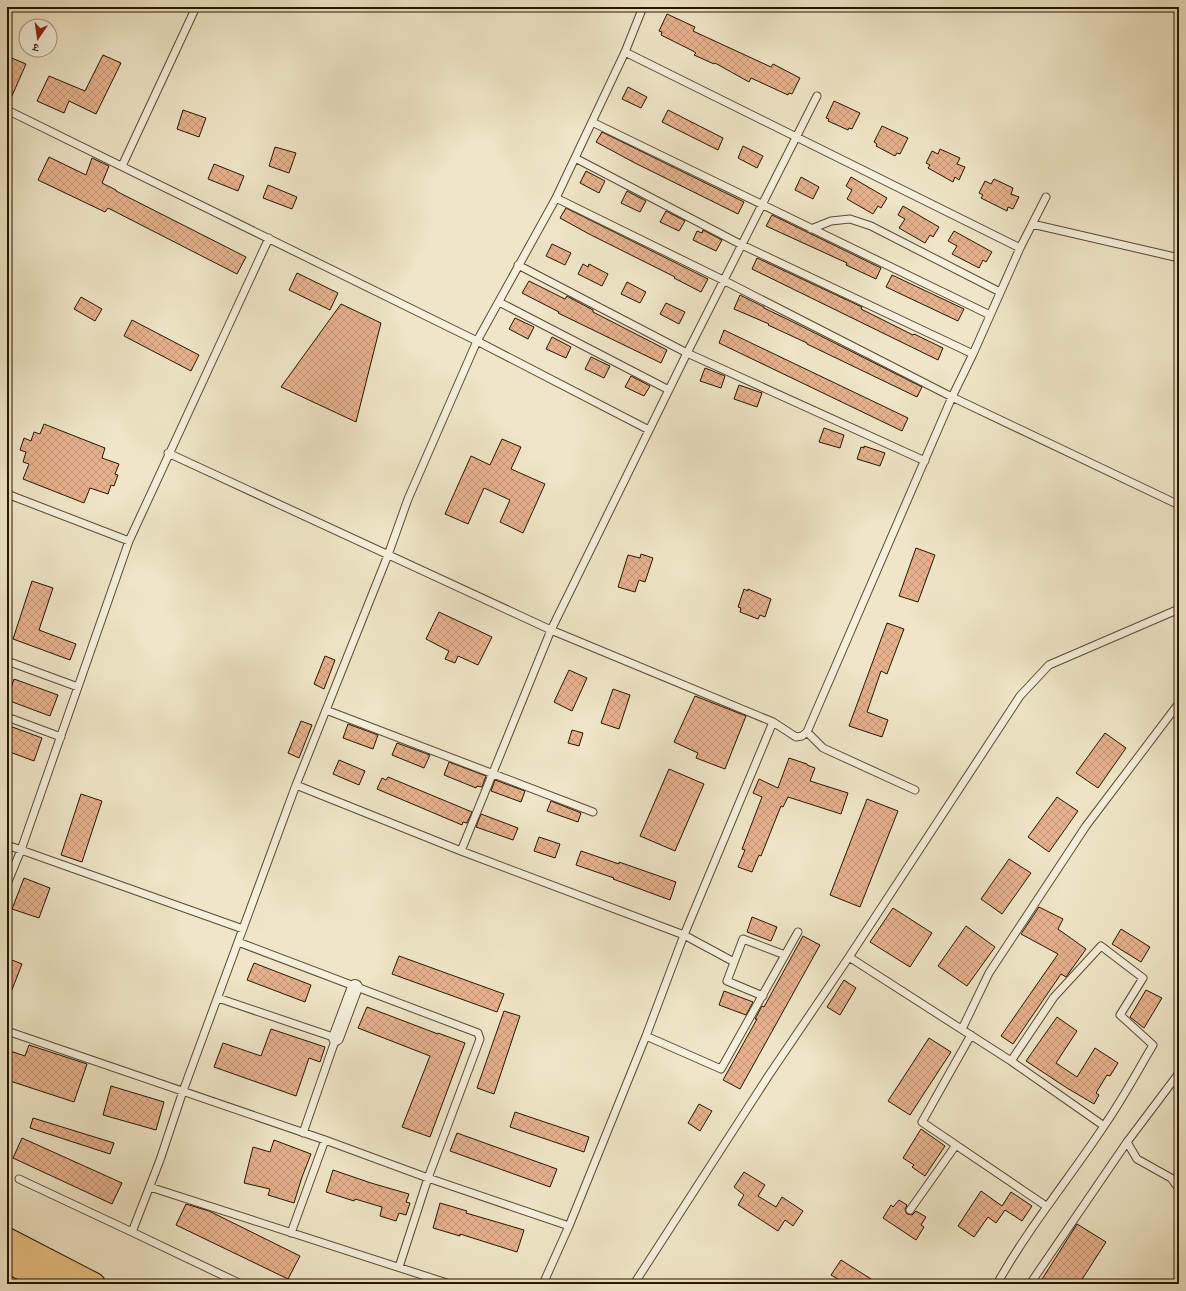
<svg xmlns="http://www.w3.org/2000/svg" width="1186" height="1291" viewBox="0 0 1186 1291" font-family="'IM FELL French Canon','Noto Serif Devanagari',serif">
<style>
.building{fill:url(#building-cross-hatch);stroke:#281500}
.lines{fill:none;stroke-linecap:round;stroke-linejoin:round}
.service-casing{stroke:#5a4932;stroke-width:9}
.minor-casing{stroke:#5a4932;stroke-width:16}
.primary-casing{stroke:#281500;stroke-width:24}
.service{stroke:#f5efdb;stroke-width:7}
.minor{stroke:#f5efdb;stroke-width:14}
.primary{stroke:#e8c384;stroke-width:22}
</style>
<defs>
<pattern id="building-cross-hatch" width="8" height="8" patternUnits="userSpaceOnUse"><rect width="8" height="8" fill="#e6b28e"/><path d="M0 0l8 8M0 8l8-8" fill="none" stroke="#c59879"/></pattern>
</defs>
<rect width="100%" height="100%" fill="#efe6c7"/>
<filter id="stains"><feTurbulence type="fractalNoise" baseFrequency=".005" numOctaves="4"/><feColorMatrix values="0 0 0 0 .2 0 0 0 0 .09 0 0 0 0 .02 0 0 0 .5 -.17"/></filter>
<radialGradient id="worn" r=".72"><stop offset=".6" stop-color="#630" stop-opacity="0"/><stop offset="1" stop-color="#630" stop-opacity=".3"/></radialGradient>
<path class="building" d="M667,14L695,27L693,31L771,67L773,64L800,78L792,94L789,93L788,95L751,78L749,82L715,63L714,64L694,55L696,53L693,51L661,35L662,32L659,31Z
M103,55L121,63L96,114L69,101L64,113L37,101L49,76L85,91Z
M7,56L26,64L8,105H7Z
M628,87L647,97L641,108L622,99Z
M834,101L860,113L852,129L849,128L848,130L828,121L829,119L826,118Z
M183,110L206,118L199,137L177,129Z
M668,110L723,138L718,150L662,122Z
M882,126L908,138L900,154L897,153L895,156L876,146L877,144L874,142Z
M602,132L744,202L738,214L635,163L596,142Z
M743,146L763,156L757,168L738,158Z
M275,147L296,153L289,173L269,166Z
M940,149L960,158L957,164L965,167L959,180L955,177L953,182L928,168L930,165L926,163L932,151L938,154Z
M49,157L86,175L92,158L109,166L102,183L116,190V191L246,257L237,274L108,208L105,212L38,180Z
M214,164L244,176L238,191L208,179Z
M586,171L605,181L599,193L580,183Z
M801,177L819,187L813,199L795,190Z
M851,177L887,198L881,208L878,206L873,214L847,199L852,190L846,186Z
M994,179L1013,188L1011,194L1019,197L1013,209L1008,207L1007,211L981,198L983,195L979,193L985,181L991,184Z
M268,185L297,197L292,209L263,198Z
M627,191L646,201L640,212L621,203Z
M903,206L939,227L933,237L930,235L925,243L899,228L905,219L898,215Z
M566,208L708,279L701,292L674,278L675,277L589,234L560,218Z
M666,211L685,221L679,231L660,222Z
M772,215L881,268L876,279L846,265L847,263L766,226Z
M703,230L722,240L716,251L693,240L697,231L702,233Z
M954,231L992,252L986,262L983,260L979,268L952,254L957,246L948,241Z
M552,244L571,253L565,265L546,256Z
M757,258L862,307L861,309L913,335L914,334L943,348L938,360L752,269Z
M583,264L588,267L589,264L608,274L602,286L578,274Z
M297,273L338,293L330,310L289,290Z
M892,275L964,309L958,321L886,287Z
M529,281L565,299L567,296L576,301L593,310V312L667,350L661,363L558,313L559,312L522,293Z
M627,282L646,292L640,303L621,294Z
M740,295L764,307V308L793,322L922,387L917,397L807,344V343L768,325L769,324L734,309Z
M81,297L102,309L95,321L74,309Z
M666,303L685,312L679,324L660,314Z
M341,304L381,323L356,422L281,387Z
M515,318L534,327L528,339L509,329Z
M132,320L199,355L191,371L124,336Z
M724,330L908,418L902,431L719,343Z
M552,337L571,347L566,358L546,349Z
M591,357L610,366L604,378L585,369Z
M705,368L725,376L721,388L700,381Z
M631,376L650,386L644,396L625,387Z
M739,385L762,393L757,407L734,399Z
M44,424L105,448L102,458L119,464L115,474L118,475L114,486L111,485L108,494L90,488L84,503L23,479L29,464L23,462L26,452L20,450L24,438L31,441L34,432L40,434Z
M824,428L844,435L840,448L819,442Z
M502,439L521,447L511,469L545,484L523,533L500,522L510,500L484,488L468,524L445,514L471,456L490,465Z
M864,446L885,453L880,466L857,459L861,447L864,448Z
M916,548L935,555L918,602L899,596Z
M641,554L653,558L645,582L639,580L635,592L618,587L628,555L640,558Z
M32,581L53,588L39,630L76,644L70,660L13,639Z
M744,589L748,591V589L771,599L765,617L760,615L758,619L740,612L741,608L738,607Z
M439,612L492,637L478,665L458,656L455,663L445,659L449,651L426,639Z
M887,623L904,629L887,674L881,671L867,712L888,720L882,737L849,726Z
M325,656L335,660L324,689L314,684Z
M569,670L587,678L572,711L554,702Z
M14,679L58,695L50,716L7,700Z
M613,689L630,695L619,729L601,723Z
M695,696L746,716L725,769L696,758L698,753L674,742Z
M301,721L312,725L299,758L288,753Z
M348,724L378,735L373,749L343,738Z
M7,725L42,738L34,761L7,751Z
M572,730L583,733L579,746L568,743Z
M1105,733L1126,748L1098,788L1076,773Z
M397,743L430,755L424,768L392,755Z
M789,758L807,764V765L815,768L810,781L848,793L841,814L788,797L783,807L781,806L761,856L759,855L752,872L738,867L745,850L742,849L762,797L753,793L759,779L778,788Z
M339,760L365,771L359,785L333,774Z
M449,762L486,776L482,787L477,786L476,788L444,775Z
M669,769L704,784L675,851L640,836Z
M388,777L472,812L467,823L463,822L462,825L377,789L382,778L386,780Z
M495,780L525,791L521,802L491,791Z
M81,794L102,801L82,862L61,855Z
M1057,797L1078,811L1049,852L1028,837Z
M867,799L898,811L860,907L830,895Z
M551,801L581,813L578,822L547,811Z
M481,814L518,828L513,840L476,827Z
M539,837L560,844L555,858L534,851Z
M581,851L619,864V862L676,882L670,900L613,879L614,878L576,865Z
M1009,859L1031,873L1002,914L981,899Z
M24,878L50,888L39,918L12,909Z
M1039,907L1063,919L1058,929L1086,949L1066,977L1061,974L1013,1044L1001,1036L1058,954L1021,934Z
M893,908L932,933L910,967L870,942Z
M752,917L777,927L771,941L747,932Z
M966,926L995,947L967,986L938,966Z
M1121,929L1150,947L1141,962L1112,944Z
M803,936L820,945L740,1089L723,1080L757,1019H755L762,1006L764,1007Z
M399,956L504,994L497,1012L392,974Z
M7,958L22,964L8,1000H7Z
M254,963L311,985L305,1002L247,980Z
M844,980L856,988L840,1015L827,1007Z
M1146,990L1162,998L1144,1028L1130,1017Z
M724,991L753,1002L746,1015L719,1005Z
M367,1007L438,1034V1033L465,1043L430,1137L402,1127L430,1056L358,1028Z
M504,1011L520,1016L494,1094L477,1088Z
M1057,1017L1077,1031L1056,1063L1077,1077L1095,1048L1118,1063L1110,1076L1107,1075L1096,1093L1099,1095L1094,1104L1067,1088L1026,1061Z
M271,1029L325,1047L320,1062L309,1058L296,1096L214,1067L223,1043L261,1056Z
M929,1038L951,1052L910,1115L888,1101Z
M29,1045L87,1064L74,1102L7,1080V1050L25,1056Z
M111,1086L164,1102L156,1130L103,1115Z
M699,1104L712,1111L700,1131L688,1123Z
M515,1112L589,1137L584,1152L510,1127Z
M33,1118L114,1143L110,1154L30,1128Z
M921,1129L945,1146L925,1176L912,1167L914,1165L903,1158Z
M457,1133L557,1169L550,1187L450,1151Z
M22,1138L122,1183L112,1204L13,1158Z
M274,1140L311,1154L302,1177L294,1203L268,1195L270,1189L244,1183L253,1147L270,1152Z
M333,1170L371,1183L409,1194L406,1202L410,1203L406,1215L399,1213L396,1221L380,1216L382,1207L355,1199L354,1201L326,1192Z
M744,1172L765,1185L758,1196L776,1207L782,1197L803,1211L793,1226L785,1220L778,1231L738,1205L744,1195L734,1187Z
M981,1191L1002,1206L1011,1192L1032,1206L1022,1221L1005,1210L996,1223L988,1217L974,1237L958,1226Z
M899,1200L907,1205L905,1210L907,1214L912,1215L916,1211L926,1217L921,1225L924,1227L916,1240L883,1218L891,1205L893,1207Z
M440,1203L467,1211L466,1213L524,1230L517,1252L460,1234V1236L433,1228Z
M186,1204L209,1211L300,1256L288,1279L176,1225Z
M1077,1224L1106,1242L1079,1284H1039Z
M841,1260L879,1284H846L831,1275Z"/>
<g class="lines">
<defs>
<path id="service" d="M625,52L1020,248
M7,110L477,341L649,430
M592,122L990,315
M575,158L742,245L973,354
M122,166L196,7
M556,198L723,280L952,397L1179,505
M1032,224L1179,258
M811,229L831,221L850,219L871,226L1000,292
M518,265L687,353L925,461
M499,302L669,390
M168,453L551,630L687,353L817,96
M7,494L129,541
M7,661L78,687
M326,710L593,812
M7,717L61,737
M773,722L796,737L802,736L807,732L952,397L973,354L1020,248L1046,197
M807,732L823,748L915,790
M296,785L461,851L684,935L734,962
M7,845L243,929
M461,851L551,630L773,722L684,935L646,1036L569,1226
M7,884L21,850L129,541L269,238
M238,942L478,1033L480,1039L428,1178L399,1267
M849,957L1020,696L1049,665L1179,609
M763,996L727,981L743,939L785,955
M218,998L336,1038L303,1133
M962,1029L989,973L1086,826L1179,703
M7,1031L325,1140L428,1178L569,1226L543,1284
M971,1035L922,1122L1046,1206
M646,1036L721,1069L798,932
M1011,1061L1104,1126
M1127,1142L1137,1159L1171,1178L1176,1185
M19,1179L132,1232
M150,1187L450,1284
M910,1210L956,1145
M291,1233L325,1140
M241,1284L132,1232L160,1160L183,1091L296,785L388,555L408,499L477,341L556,198L625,52L643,7
M634,1284L769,1075L849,957L1011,1061L1054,997L1101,946L1143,978L1120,1015L1153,1045C1137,1072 1122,1100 1104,1126C1069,1179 1028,1228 997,1284
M1030,1284L1127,1142L1179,1073"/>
<path id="minor" d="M336,1038L355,987"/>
<path id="primary" d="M7,1239L94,1284
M7,1261L51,1284"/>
</defs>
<use href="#service" class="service-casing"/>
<use href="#minor" class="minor-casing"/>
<use href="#primary" class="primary-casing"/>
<use href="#service" class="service"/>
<use href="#minor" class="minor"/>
<use href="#primary" class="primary"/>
</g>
<rect width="1186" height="1291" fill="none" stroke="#efe6c7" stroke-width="24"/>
<rect x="8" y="8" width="1170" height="1275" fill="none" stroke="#281500" stroke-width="2"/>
<rect x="12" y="12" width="1162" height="1267" fill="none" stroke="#281500"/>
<g transform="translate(38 38) rotate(193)"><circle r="19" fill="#f5efdb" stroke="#a39883"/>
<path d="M0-3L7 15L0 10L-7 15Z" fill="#8f2418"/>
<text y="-6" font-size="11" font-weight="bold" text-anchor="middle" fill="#281500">उ</text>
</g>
<rect width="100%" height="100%" filter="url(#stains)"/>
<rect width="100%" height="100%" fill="url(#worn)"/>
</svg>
